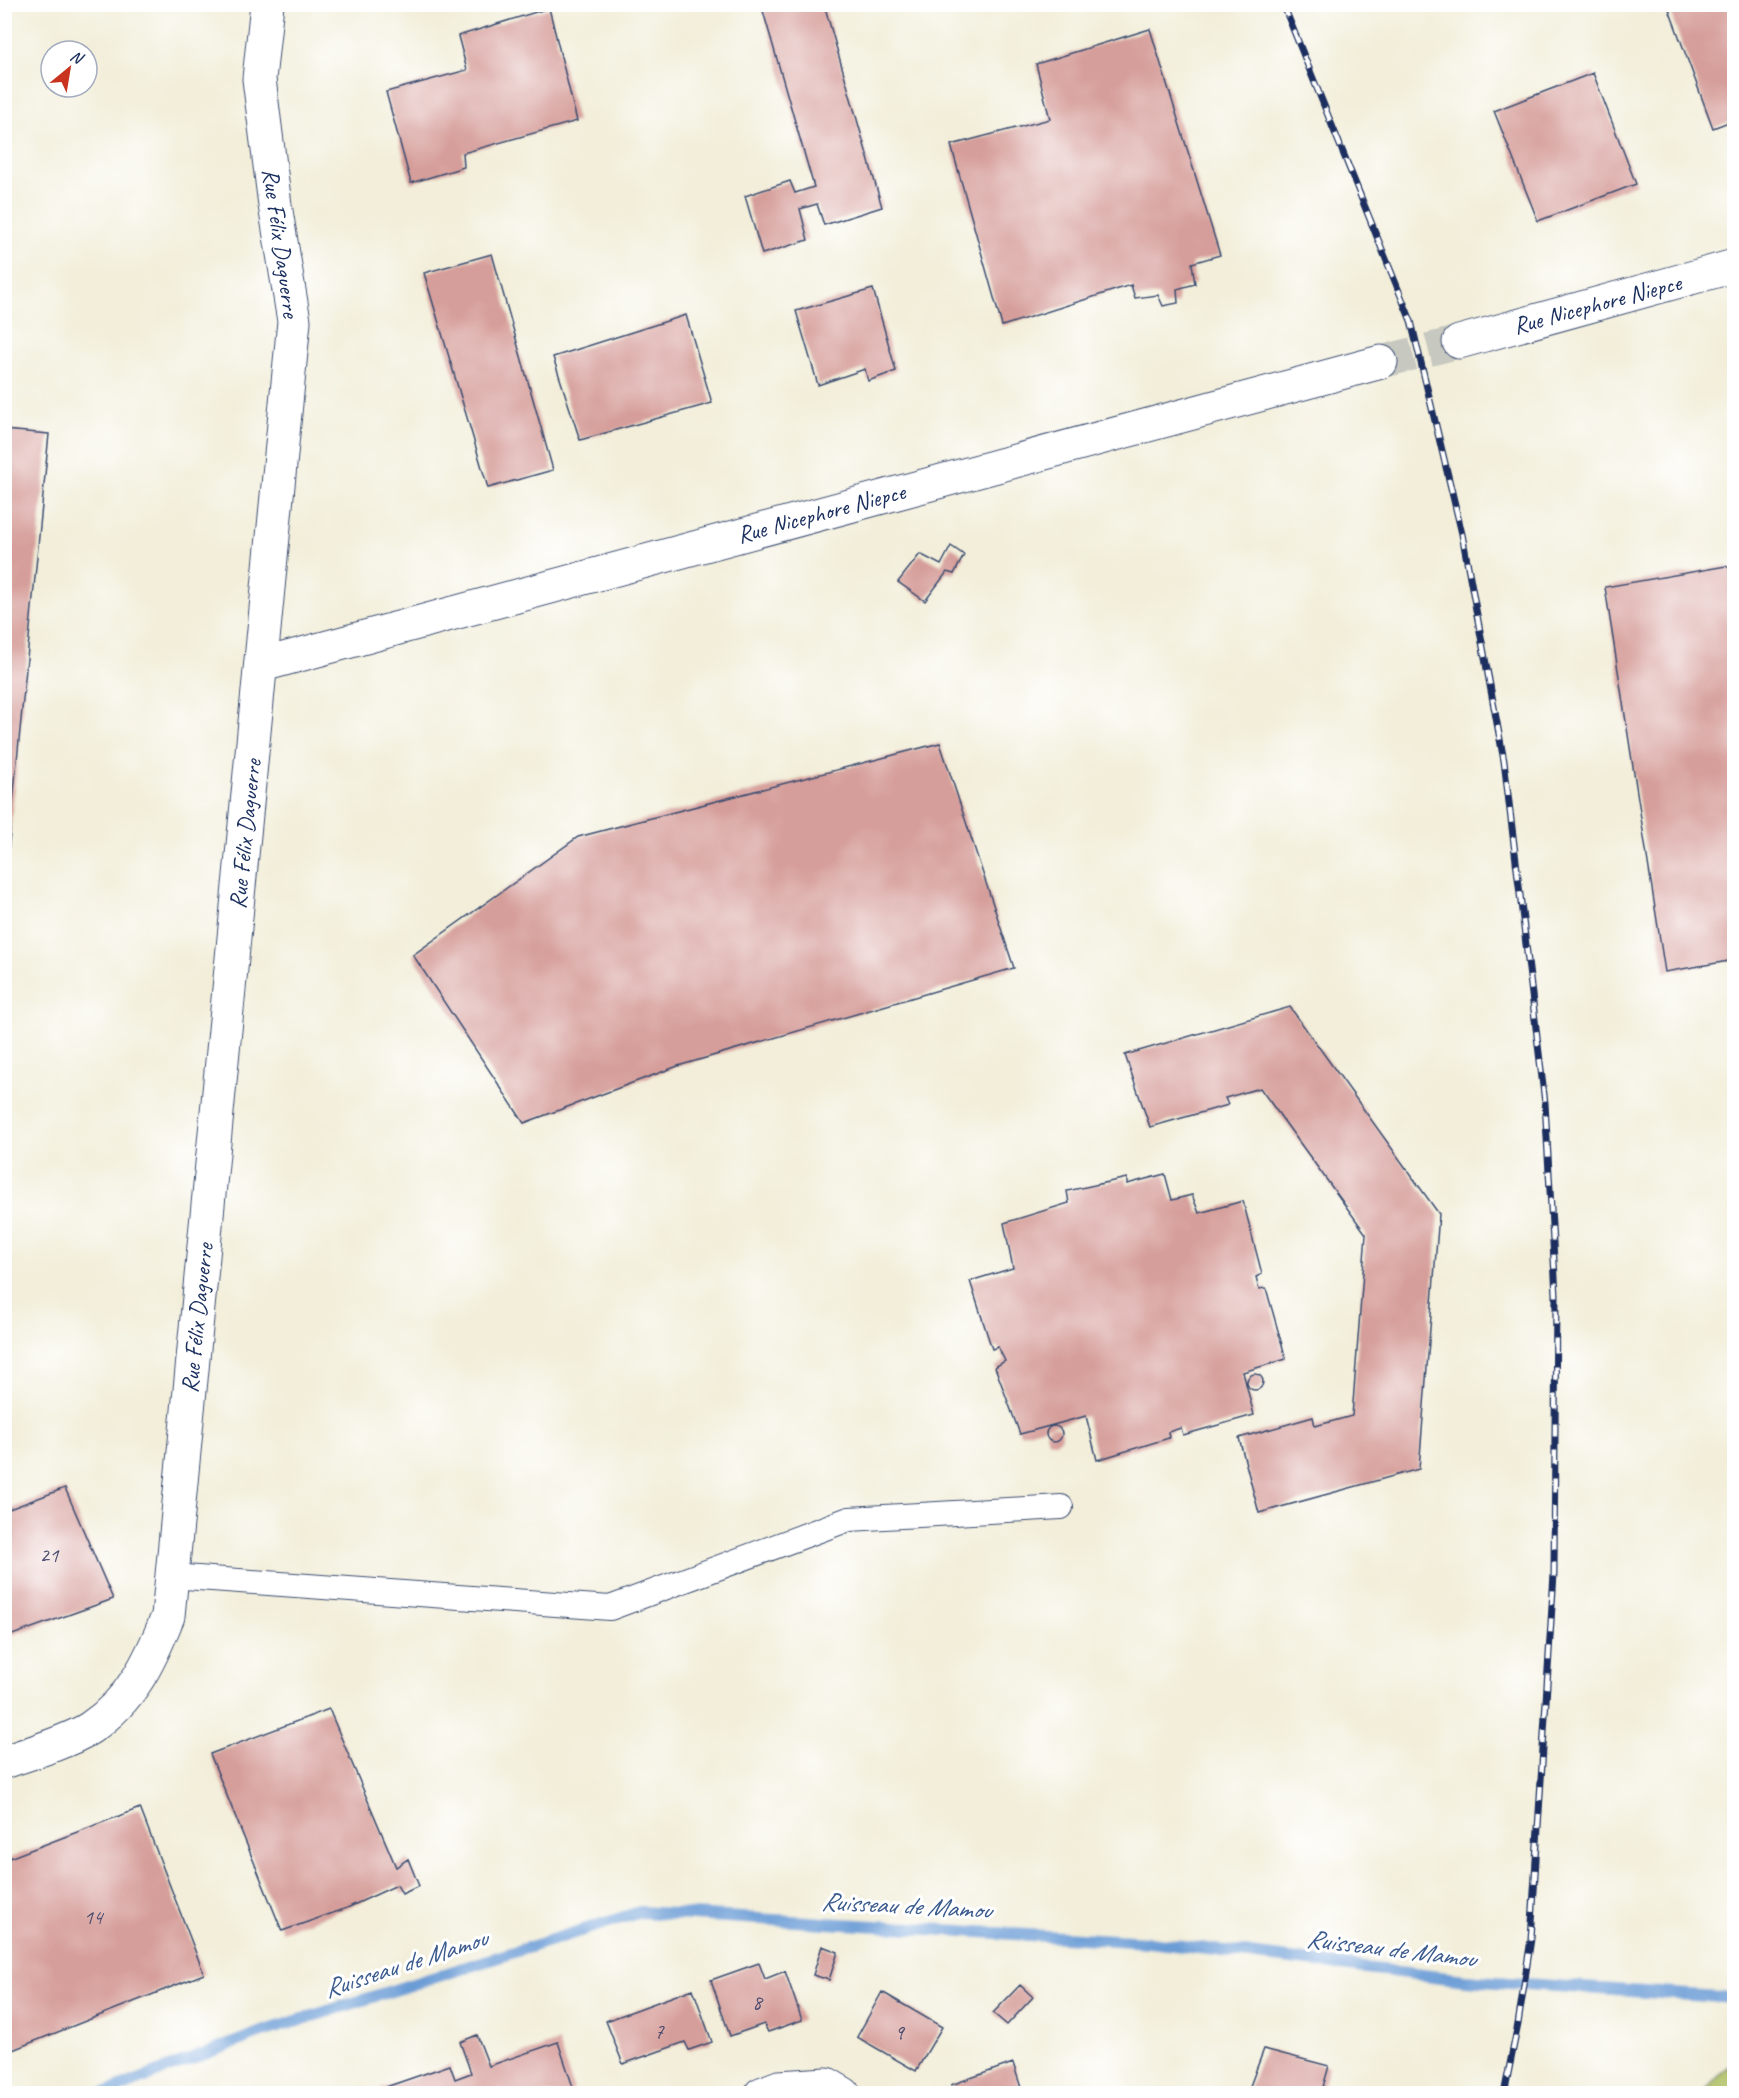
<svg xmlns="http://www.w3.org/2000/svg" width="1739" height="2098" viewBox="0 0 1739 2098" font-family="Caveat,sans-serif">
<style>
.green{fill:#adbf63;stroke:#647760;stroke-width:1.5}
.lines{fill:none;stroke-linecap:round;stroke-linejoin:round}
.stream{stroke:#6b9cd5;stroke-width:12}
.building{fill:#d69e9a}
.minor-tunnel{stroke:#c7c8c0;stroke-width:33;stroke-dasharray:33 16;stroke-linecap:butt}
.service-casing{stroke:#3b4c70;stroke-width:26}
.minor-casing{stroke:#3b4c70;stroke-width:35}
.service{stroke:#fff;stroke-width:24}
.minor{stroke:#fff;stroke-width:33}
.rail-casing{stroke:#1b2f5e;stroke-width:7}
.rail{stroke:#fff;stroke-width:4.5;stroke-dasharray:14;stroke-linecap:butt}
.labels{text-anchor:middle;stroke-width:6;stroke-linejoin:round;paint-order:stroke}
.number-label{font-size:21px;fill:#4a4b6d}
.street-label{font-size:24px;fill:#1b2f5e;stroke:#fff}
.water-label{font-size:26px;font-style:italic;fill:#3b5b8e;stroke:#fff}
</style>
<rect width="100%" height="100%" fill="#fff"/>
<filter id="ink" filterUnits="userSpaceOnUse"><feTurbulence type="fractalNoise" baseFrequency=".0167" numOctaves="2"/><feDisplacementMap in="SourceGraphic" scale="12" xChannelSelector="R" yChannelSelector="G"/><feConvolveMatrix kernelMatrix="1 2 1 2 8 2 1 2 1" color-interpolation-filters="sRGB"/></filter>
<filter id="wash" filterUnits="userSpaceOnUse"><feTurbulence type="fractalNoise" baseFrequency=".008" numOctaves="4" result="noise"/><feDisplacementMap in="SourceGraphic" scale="24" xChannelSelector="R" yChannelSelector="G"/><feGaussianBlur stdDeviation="1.35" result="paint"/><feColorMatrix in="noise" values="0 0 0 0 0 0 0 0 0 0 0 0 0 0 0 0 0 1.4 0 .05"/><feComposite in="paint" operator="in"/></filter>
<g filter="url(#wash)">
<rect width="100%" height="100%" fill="#f2eed9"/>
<path class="green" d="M1734,2060V2093H1702H1703Z"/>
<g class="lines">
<path class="stream" d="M102,2094L259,2033L640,1912L1149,1942L1465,1980L1734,1998"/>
</g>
<g id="blocks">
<path class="building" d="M389,4H422L421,10Z
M773,4H824L882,207L824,225L817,204L800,209L808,240L762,254L745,196L790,181L795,193L814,187L763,11L774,8Z
M1667,4H1734V120L1713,128Z
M549,8L577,121L463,153L464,167L411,183L386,92L467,70L458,36Z
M1150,29L1220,255L1192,263L1195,284L1177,289L1178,303L1163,306L1158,295L1135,298L1131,285L1002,326L951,145L1050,119L1036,64Z
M1593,73L1636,184L1538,221L1494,111Z
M492,254L553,470L488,488L424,273Z
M873,289L896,371L868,381L865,369L818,385L796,311Z
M686,315L712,403L580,440L553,357Z
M4,430L49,434L6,873H4Z
M951,546L964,555L954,574L947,572L925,601L898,582L920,554L941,565Z
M1726,566L1734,572V960L1665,972L1605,587Z
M940,743L1014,968L678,1066L524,1123L413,955L578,837Z
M1290,1007L1439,1214L1419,1469L1259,1513L1239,1438L1313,1417L1315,1426L1352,1416L1366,1234L1260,1088L1225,1098L1228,1105L1150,1127L1125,1055Z
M1165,1174L1172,1200L1192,1195L1199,1213L1243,1201L1262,1274L1256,1277L1259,1289L1266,1288L1286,1359L1243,1372L1254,1415L1183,1435L1181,1428L1168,1432L1169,1438L1097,1460L1086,1416L1020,1434L995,1367L1005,1361L998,1347L992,1349L970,1281L1013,1268L1004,1223L1069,1203L1067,1191L1127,1178V1184Z
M1247 1382a8 8 0 1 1 16 0a8 8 0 1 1-16 0Z
M1046 1434a8 8 0 1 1 16 0a8 8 0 1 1-16 0Z
M65,1488L113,1599L4,1638V1511Z
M329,1709L396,1867L408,1859L419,1886L402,1894L397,1885L347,1908L282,1931L210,1754Z
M140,1808L204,1974L10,2051L4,2037V1860Z
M822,1946L838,1952L829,1980L813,1975Z
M759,1963L765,1979L785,1971L802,2020L768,2032L764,2024L730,2036L711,1980Z
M1020,1985L1033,1997L1007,2025L993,2013Z
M693,1989L712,2042L689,2050L685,2042L623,2064L606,2021Z
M882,1992L942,2027L916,2071L857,2037Z
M477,2035L489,2066L558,2042L574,2090L565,2094H382L380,2089L450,2065L455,2079L471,2073L460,2042Z
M1264,2049L1329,2066L1321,2094H1247Z
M1013,2063L1023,2094H955L951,2085Z"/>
</g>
</g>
<g filter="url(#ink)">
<use href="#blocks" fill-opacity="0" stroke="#3b4c70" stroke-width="1.5"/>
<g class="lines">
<path class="minor-tunnel" d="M1381,362L1459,342"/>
<defs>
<path id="service" d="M171,1576L610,1608L849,1519L1061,1507"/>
<path id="minor" d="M1459,342L1734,266
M262,665L1381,362
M4,1762C28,1754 70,1741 90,1728C132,1700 150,1661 168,1616L294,321L275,205L259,79L267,4
M761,2094L779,2087L827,2084L844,2094"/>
</defs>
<use href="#service" class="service-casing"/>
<use href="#minor" class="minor-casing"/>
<use href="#service" class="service"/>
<use href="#minor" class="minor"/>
<defs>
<path id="rail" d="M1283,4L1411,321L1462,534L1504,761L1545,1103L1556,1295L1554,1574L1531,1939L1518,2024L1504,2094"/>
</defs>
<use href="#rail" class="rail-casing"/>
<use href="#rail" class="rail"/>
</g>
</g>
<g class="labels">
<g class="number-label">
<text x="49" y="1562">21</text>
<text x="93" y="1924">14</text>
<text x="757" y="2009">8</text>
<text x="659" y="2038">7</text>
<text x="899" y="2039">9</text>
</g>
<g class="street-label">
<text transform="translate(281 243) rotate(82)" y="8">Rue Félix Daguerre</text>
<text transform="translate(1597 304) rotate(-15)" y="8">Rue Nicephore Niepce</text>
<text transform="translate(821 513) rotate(-15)" y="8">Rue Nicephore Niepce</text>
<text transform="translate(245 834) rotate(-84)" y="8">Rue Félix Daguerre</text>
<text transform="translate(197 1318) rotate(-84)" y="8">Rue Félix Daguerre</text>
</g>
<g class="water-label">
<text transform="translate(906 1905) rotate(3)" y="9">Ruisseau de Mamou</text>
<text transform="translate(1391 1948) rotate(7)" y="9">Ruisseau de Mamou</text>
<text transform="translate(405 1963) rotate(-18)" y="9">Ruisseau de Mamou</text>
</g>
</g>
<rect width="1739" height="2098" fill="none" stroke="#fff" stroke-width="24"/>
<g transform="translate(69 69) rotate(30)"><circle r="28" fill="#ffffff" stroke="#a4acbf" stroke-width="1.5"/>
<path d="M0-4.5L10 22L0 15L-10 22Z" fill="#c8321e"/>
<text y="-9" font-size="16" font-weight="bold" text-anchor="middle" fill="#1b2f5e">N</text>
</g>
</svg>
